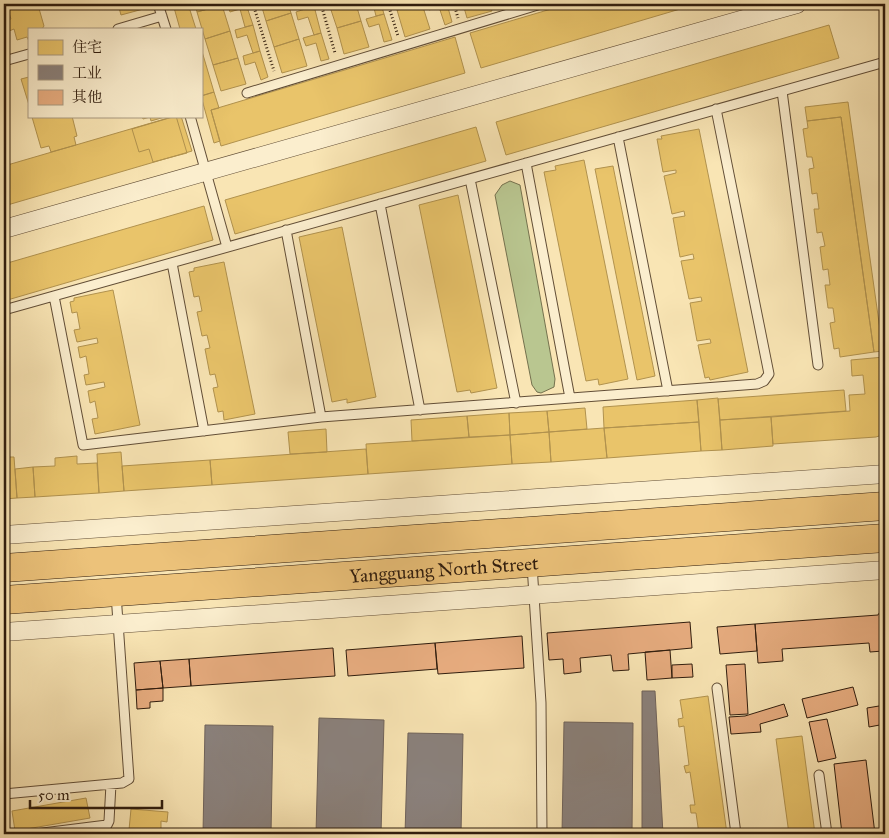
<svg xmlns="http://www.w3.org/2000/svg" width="889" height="838" viewBox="0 0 889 838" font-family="'IM FELL Great Primer','Noto Serif SC',serif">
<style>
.grass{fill:#b9c690;stroke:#74714e}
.homes{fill:#e9c46a;stroke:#b1924e}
.industry{fill:#8a817c;stroke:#6f635b}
.building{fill:#e8ad80;stroke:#2f1c0d}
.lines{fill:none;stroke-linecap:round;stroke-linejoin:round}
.service-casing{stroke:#624e37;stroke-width:11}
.minor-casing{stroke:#624e37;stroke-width:19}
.trunk-casing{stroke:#2f1c0d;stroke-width:29}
.path{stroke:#2f1c0d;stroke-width:3;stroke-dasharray:1 2.5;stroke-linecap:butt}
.service{stroke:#fbeece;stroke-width:9}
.minor{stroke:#fbeece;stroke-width:18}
.trunk{stroke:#ecc27a;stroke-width:28}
.labels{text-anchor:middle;stroke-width:5;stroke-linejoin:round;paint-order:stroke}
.street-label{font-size:19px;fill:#2f1c0d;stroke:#fbeece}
</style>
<rect width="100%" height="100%" fill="#f9e5b4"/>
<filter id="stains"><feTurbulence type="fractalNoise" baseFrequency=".004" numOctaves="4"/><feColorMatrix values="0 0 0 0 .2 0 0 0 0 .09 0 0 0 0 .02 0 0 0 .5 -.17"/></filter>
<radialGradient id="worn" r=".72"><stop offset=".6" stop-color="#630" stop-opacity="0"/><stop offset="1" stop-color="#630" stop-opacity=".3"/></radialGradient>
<path class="grass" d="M510,181L520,185L555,379L554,387L541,393L537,392L532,385L495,195L502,185Z"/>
<path class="homes" d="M17,4L38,5L44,26L42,29H29V41L27,37L17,40L14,29L9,31L7,20L11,19L7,7Z
M118,4H146L147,8L121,15Z
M173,4H188L196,29H180Z
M195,4H222V5L197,12Z
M227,4H246L253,25L245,27L240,9L230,12Z
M261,4H288L291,13L266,21Z
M304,4H313L314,6L306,9Z
M329,4H356L361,21L337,28Z
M373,4H381L384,14L376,16Z
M395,4H419L397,10Z
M419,4H422L430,29L405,37L397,10Z
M428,4H447L452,22L445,25L439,7L429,10Z
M463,4H490L492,11L467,18Z
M568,4H697L481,68L470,33Z
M222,5L230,31L205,39L197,12Z
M314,6L321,33L314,35L308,17L298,20L296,12Z
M291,13L299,39L274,47L266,21Z
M384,14L392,40L384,42L379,24L369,27L366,19Z
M361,21L369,47L344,54L337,28Z
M253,25L260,51L253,53L247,35L237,38L235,30Z
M829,25L839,58L506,155L496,122Z
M230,31L238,58L213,65L205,39Z
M321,33L329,59L321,61L316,43L306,46L303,38Z
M455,37L465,73L221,146L211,110Z
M299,39L307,66L282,73L274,47Z
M201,48L214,92L201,96Z
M260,51L268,77L261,80L255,62L245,65L243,56Z
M238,58L246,84L221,91L213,65Z
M29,77V105L21,79Z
M214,92L219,108L211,110L220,141L214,143L201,96Z
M848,102L883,351L874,352L841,117L807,121L805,107Z
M72,116L77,136L74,137L76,145L51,152L49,146L41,148L32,117Z
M142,116H168L151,121L150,117L143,119Z
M175,116H181L192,151L4,206V166Z
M176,116L187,153L153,162L149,149L139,152L132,129Z
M841,117L874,352L840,357L839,348L834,349L830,323L835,322L833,308H828L825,285H830L828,269L823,270L820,247L825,246L822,232L817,233L814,209H819L817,193L812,194L809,169L814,168L812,157H807L803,129L808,128L807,121Z
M476,127L486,161L235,234L225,200Z
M699,129L748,372L710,380L709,377L705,378L698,345L711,343L710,339L697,341L690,303L702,301L701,297L689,299L681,261L694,259L693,254L680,257L673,218L685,216L684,211L672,214L664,176L676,173V170L663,172L657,139H662L661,136Z
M584,160L628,379L599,385L598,379L586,381L544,172L556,170L555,166Z
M613,166L655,376L637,380L595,169Z
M458,195L497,388L471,393L470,390L457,392L419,205Z
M204,206L213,240L4,301V264Z
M342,227L376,397L347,403V399L332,402L299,237Z
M224,262L255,414L224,420L223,411L218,412L213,388L218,387L215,374L210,375L205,349L210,348L207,335L202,336L197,312L202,311L199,296L194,297L189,272L194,271V268Z
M113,290L140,425L95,434L92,419L98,418L95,401L90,403L88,391L105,387L104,382L86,385L84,375L89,374L86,356L80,358L78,347L98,343L97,338L77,342L74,330L80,329L77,312L72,313L70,302L74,301V298Z
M884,357L885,434L876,437L773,444L771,417L850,411L849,395L865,394L863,375L852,376L851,360Z
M844,390L846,411L720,420L718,399Z
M718,398L722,450L701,451L697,400Z
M697,400L699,422L604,428L603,407Z
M585,408L587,429L549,432L547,411Z
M547,411L549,432L510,435L509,413Z
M509,413L510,435L469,437L467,416Z
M467,416L469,437L412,441L411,420Z
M771,417L773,446L722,450L720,420Z
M699,422L701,451L607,458L604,428Z
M604,428L607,458L551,462L549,432Z
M326,429L327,452L290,454L288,432Z
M549,432L551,462L512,464L510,435Z
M510,435L512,464L368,474L366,444Z
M366,449L368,474L212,485L210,460Z
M121,452L124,491L99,493L97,454Z
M77,456V464L97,463L99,493L35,497L33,467L55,466V458Z
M4,457H14L17,498L4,499Z
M210,460L212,485L124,491L122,466Z
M33,467L35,497L17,498L15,469Z
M708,696L727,834H699L696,813H691L690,805H695L690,772L686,773L684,766L689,765L684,726L679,727L678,719L683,718L680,700Z
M802,736L815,834H789L776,739Z
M86,798L90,818L15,831L12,811Z
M131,809L168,812L167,822L161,821V833L170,834H125V830H129Z"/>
<path class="industry" d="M642,691H655L663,834H642Z
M319,718L384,720L381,834H316Z
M564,722L633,723L632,834H562Z
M205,725L273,726L271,834H203Z
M408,733L463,734L461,834H405Z"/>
<path class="building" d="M885,603V681L883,651L870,652L869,643L782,649L783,661L758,663L755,624L878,615Z
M690,622L692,648L628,654L629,670L613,671L611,655L580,658L581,672L564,674L563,659L549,660L547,633Z
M755,624L757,651L720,654L717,627Z
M522,636L524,668L438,674L435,643Z
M435,643L437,669L348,676L346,650Z
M333,648L335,676L191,686L189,659Z
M670,650L672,678L647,680L645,652Z
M189,659L191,686L163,688L160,661Z
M160,661L163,688L136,690L134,663Z
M692,664L693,677L672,678V665Z
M745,664L748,714L730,715L726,665Z
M853,687L858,705L807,718L802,699Z
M163,688V701L150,702V708L137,709L136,690Z
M784,704L788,716L760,724L761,732L731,734L729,717L745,716Z
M885,705V724L869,727L867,708Z
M827,719L836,758L818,762L809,722Z
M866,760L875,834H842L834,764Z"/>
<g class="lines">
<defs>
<path id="service" d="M158,4L166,29
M118,29L162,16
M4,61L29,54
M782,91L818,365
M247,93L541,4
M190,116L227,247
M618,137L668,391
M526,163L570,398
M470,179L516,403
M380,204L420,410
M286,230L321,417
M172,263L204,431
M54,296L83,445L321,417L757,384L764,381L769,374L716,109
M4,310L885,62
M532,565L541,703L542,834
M717,688L736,834
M819,775L827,834
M4,794L122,783L129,779L116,594
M35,834L107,825L109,821L111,784"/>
<path id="minor" d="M4,229L797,4
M4,535L885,474
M4,632L885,570"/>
<g id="trunk">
<path d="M4,568L885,506"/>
<path id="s1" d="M4,600L885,538"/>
</g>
</defs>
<use href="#service" class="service-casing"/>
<use href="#minor" class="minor-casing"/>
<use href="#trunk" class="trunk-casing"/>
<path class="path" d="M253,4L274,71
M321,4L335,53
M388,4L398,36
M454,4L458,18"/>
<use href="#service" class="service"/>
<use href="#minor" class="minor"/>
<use href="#trunk" class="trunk"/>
</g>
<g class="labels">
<g class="street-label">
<text dy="7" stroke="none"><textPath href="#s1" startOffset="441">Yangguang North Street</textPath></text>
</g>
</g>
<rect width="889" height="838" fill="none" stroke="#f9e5b4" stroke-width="20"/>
<rect x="5" y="5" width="879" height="828" fill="none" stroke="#2f1c0d" stroke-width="2.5"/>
<rect x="10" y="10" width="869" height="818" fill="none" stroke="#2f1c0d"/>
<rect x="28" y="28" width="175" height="90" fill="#fbeece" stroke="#a99a81"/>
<rect x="38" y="40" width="25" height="15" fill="#e9c46a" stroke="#a99a81"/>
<text x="72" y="52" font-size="15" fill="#2f1c0d">住宅</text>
<rect x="38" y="65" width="25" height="15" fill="#8a817c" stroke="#a99a81"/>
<text x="72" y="78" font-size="15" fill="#2f1c0d">工业</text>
<rect x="38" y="90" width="25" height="15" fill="#e8ad80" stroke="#a99a81"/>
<text x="72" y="102" font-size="15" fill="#2f1c0d">其他</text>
<path d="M30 800v8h132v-8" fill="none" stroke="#2f1c0d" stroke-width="2.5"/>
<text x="38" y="800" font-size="15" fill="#2f1c0d" stroke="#fbeece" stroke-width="4" paint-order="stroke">50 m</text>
<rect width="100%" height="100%" filter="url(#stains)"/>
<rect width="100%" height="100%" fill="url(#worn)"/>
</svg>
